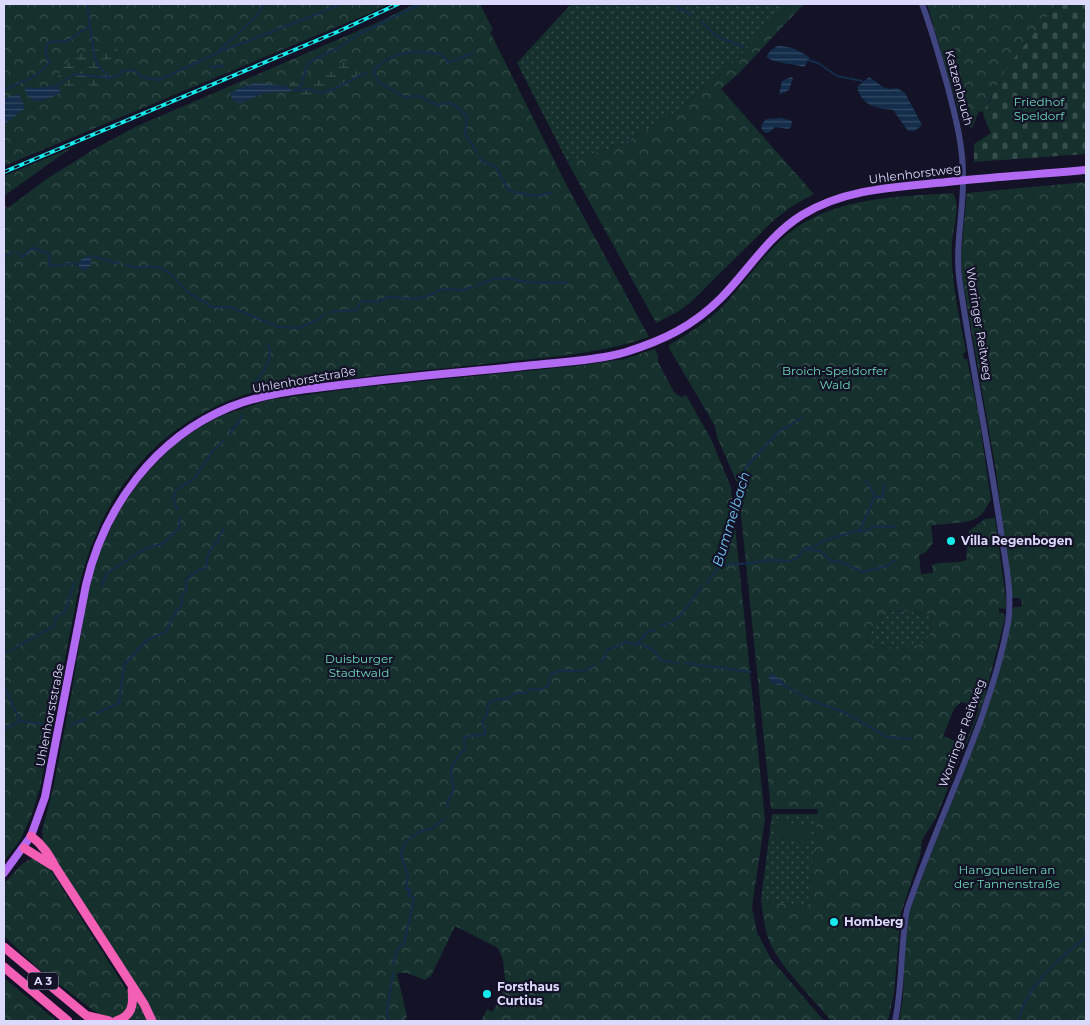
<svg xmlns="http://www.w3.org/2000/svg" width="1090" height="1025" viewBox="0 0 1090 1025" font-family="Montserrat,sans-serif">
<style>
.green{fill:url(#green-dots)}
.forest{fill:url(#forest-crowns);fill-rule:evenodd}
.wetland{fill:url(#wetland-marsh)}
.cemetery{fill:url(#cemetery-stones)}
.pitch{fill:#15302d}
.water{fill:url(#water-rules)}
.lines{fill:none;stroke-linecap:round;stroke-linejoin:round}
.stream{stroke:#132d4a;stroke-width:2}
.minor{stroke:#414582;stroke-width:6}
.major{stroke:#b36af3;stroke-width:8}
.highway{stroke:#f25fb4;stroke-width:9}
.rail-casing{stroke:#16eced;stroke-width:4}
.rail{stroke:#131227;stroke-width:2;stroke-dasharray:5.5;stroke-linecap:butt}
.poi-dot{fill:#16eced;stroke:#131227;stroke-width:2}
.labels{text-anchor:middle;stroke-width:4.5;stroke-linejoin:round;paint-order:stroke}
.shield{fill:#131227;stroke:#9f9ebc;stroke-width:1}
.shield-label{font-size:11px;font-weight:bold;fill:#dbdafc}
.street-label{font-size:12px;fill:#dbdafc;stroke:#131227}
.park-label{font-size:12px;fill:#6bd7b2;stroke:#131227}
.poi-label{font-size:12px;font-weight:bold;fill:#dbdafc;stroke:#131227;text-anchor:start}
.water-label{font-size:14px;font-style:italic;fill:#71c4f4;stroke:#131227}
</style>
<defs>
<pattern id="green-dots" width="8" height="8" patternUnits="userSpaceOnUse" patternTransform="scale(1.25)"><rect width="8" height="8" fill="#15302d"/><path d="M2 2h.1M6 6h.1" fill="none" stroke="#364d4c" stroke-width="1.8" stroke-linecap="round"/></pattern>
<pattern id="forest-crowns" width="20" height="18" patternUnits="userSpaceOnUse" patternTransform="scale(1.25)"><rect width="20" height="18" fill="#15302d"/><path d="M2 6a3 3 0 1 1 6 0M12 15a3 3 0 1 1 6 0" fill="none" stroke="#364d4c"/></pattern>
<pattern id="wetland-marsh" width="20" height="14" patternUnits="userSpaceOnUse" patternTransform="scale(1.25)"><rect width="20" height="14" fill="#15302d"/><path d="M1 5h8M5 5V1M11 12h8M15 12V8" fill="none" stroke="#364d4c"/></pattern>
<pattern id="cemetery-stones" width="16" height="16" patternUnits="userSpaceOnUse" patternTransform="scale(1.25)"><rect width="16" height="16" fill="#15302d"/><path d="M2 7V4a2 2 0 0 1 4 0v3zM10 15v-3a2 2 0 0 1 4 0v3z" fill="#364d4c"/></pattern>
<pattern id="water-rules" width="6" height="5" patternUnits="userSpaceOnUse" patternTransform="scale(1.25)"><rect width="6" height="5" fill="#132d4a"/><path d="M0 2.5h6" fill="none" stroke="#354b65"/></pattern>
</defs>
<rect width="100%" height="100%" fill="#131227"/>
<path class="green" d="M571,4H789L737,59L676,112L619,146L567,161L517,63Z
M892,611L913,612L931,615C932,625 933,633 925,641C915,652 879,649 868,640C872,621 876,621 892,611Z
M772,814H818L808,907L761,900Z
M137,1000L147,1021H123Z"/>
<path class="forest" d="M4,4H388L375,11L4,166Z
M414,4H480L493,30L490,32L567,186L649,337C602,353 560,356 512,361C450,368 389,373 328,381C309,383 281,384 264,389C162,416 103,487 79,587L40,788L32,814L21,839L4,861V205L8,208L45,180L96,148L135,127L383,20Z
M789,4H804L739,73L721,89L814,194L792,206L774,220L691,302L679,311L656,323L567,161L619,146L676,112L737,59Z
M927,4H1057L1008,66L983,112L979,111L972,128L962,123Z
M71,148L4,196V176Z
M1086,182V1021H899L903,998L905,943L910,911C944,811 996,715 1012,610L1014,607H1021L1022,602L1020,598H1012L996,471L962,276L961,254L967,193Z
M953,193C961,206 953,228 952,243C950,279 959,315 966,351L963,354L964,359H967L978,412L991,500C988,504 985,510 982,514C969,526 947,522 931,526L933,543L926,552L919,555L921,574L933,573L932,565C943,561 956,564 966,560L969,531L985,519L995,518L1006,600V609L999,608V612L1004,614L1005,618L985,697L964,751L952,756L954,762L960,758L936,818L922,840L920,856L901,913L894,993L888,1021H831C811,995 780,969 768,938C764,926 763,913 761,900L808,907L818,809H771L738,485L717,437L715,426L669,348V345C690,333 708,321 725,304C746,281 764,253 789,233C836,196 897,197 953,193ZM892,611L913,612L931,615C932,625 933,633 925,641C915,651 879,649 868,640C872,621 876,621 892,611ZM961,702L979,708L965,745L943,736L954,709Z
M655,349L658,356V362L674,392L681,397L686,395L711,439L731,487L765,819L752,907L757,932L771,959L824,1021H481L487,1009L492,1012L502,996L505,979L503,960L498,948L455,926L431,976L425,980L407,973H397L407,1017L405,1021H155L129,974L50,851L43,840L42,831L53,789L71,696L88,590L96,560L108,533L123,504L142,478L174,445L199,428L218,417L268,400L364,387L577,366L624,359Z
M32,859L39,860L50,869L129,994L130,999L127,1011L115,1018H105L94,1011L34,965L4,936V884C13,875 19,863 32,859Z
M4,978L57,1021H4Z"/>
<path class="wetland" d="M101,48H118L110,84L61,93L57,85L51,86L72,55Z
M352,60L363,65L358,75L338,91L301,99L287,93L292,91L288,86L305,77L314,76L325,68L335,64Z"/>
<path class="cemetery" d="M1057,4H1086V154L974,162V144L991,133L984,117L983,112L987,105L1008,66Z"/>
<path class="pitch" d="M777,820L812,828L808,845L774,837Z"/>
<path class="water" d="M777,46C788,45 802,51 810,58L804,67C792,63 776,64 766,57L770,51Z
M791,77L793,78L789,90L779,95L782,81Z
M869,77C883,85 881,91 897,88L905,93L922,125L915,131H908L893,110C875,108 862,106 857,87Z
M255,83L288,86L292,91L264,93L241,103L234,102L230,94L239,88Z
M57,85L61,93C45,99 36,108 25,92L26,87L38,88Z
M19,94L25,108L4,125V98Z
M782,118L792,121L791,127L788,129L775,127L770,132L766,133L762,130L761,125L766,119Z
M88,256L91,258V265L84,271L79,268V261Z
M773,674L783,682L784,686L771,683L768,675Z"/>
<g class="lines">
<path class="stream" d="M87,4L94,54L97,64L110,78
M675,4L680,9L691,14
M701,22L716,36L744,47
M219,51L256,17L264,4
M473,53C464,56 457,60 448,62L441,54C417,50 389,50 373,72L379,82L404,97L419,96L437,105C454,101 457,105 467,117L465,134L477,152
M808,60L818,63L837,76L862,81
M210,66L215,68L221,65L224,67
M57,85L75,74L110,78L117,76L124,70L136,71L141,77L159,80L217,53L320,13L340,4
M4,90L35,76L49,63C48,53 42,53 49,42L67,41L90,26
M292,91L301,86L307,65L313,60L336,49L359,34L420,4
M295,91L307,89L322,93L334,89L367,72
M479,157L482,161L496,167L509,191L536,196L551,193
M17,253L23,257L29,250L34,248L48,254L50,258L48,265C59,267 67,262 78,264
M4,257L13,252
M91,258L93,256L120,264
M126,265C137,271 149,264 160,268C172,272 177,281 186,290C193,297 204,300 212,307H230L279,327L299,328L316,321L325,314
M477,286L493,279L507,278L527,282L568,283
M331,312L357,310L361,301L377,302L388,297L415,299L430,295L441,289L463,290L472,287
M252,389C258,375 276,362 268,345
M229,435L243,415
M875,496L882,498L885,483
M177,509L173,497L176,490L195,478L212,452L223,441
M860,530L875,496L866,480
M807,548L816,546L823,541L852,532L865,531L877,526L895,527
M721,565L752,563L768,560L790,561L797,558L804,549L820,551L832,561L841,562L863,572L887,566L895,560
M707,583L720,565L718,555L746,467L780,430L788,427L802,417
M101,587L107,573L146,548L162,544L179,528L180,517
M661,625C680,623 692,600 702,586
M639,643L653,650L661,660L678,663
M4,654L54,626L56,617L65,612L74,583
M601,662L605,657L606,651C613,646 619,647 625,642L636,645L648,631L655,630
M686,663L751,672
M782,684L808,699L844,712L887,737L911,739
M4,686L20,721L4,729
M97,713L119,703L124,665L148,639L166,632C169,627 170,622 173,617C177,608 184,608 181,597L186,590V580L198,570L206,568C208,553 207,551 219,540V536L224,529
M20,721L48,725
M71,725L86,719
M448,809L447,804L454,789C448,770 451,763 465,749L464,738C470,734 478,737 485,734V730L482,722L488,713L487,707L491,701L508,698L516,693H526L530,689L539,690L548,686L550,675C560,668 571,672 582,671C586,670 591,668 594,666
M393,964L398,948L404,944L414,898L408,895L411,889H406L408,877L401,854L405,842L421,831L431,829L444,819
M388,1021L387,1013L393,973
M1018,1021C1028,983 1057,961 1086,937"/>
<path class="minor" d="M895,1021C903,985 900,947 907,910C939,814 989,723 1008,623C1013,591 1004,556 1000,525C988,444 972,365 960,284C954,248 964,212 963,176C963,144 955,115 947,84C939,57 932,30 922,4"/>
<path class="major" d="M4,873L31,836L45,797L86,585C104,507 155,438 230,407C262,394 298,390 332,386C399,377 467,372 534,365C562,362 600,360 626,352C664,340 693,326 721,298C748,271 768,236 802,215C846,188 898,187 947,182C994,177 1040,174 1086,170"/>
<path class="highway" d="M31,836C43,845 49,855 56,868L144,1004L152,1021
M24,848L53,866
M4,947L93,1021
M4,967L68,1021
M88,1016L109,1021
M116,1021C132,1016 134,1005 132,990"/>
<defs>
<path id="rail" d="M4,172L337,32L398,4"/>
</defs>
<use href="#rail" class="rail-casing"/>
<use href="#rail" class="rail"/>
</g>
<g class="poi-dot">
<circle cx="951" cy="541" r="5"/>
<circle cx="834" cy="922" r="5"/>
<circle cx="487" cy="994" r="5"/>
</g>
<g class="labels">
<rect class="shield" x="28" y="972.5" width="30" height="17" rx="4"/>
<g class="shield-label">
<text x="43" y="985">A 3</text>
</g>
<g class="street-label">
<text transform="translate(959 88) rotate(75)" y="4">Katzenbruch</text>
<text transform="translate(915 174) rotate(-7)" y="4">Uhlenhorstweg</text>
<text transform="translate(979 324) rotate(81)" y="4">Worringer Reitweg</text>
<text transform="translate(304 380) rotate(-10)" y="4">Uhlenhorststraße</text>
<text transform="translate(50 715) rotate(-79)" y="4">Uhlenhorststraße</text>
<text transform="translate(962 733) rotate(-70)" y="4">Worringer Reitweg</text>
</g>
<g class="park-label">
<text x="1039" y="106">Friedhof<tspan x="1039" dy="14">Speldorf</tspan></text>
<text x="835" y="375">Broich-Speldorfer<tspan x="835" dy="14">Wald</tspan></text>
<text x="359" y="663">Duisburger<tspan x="359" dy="14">Stadtwald</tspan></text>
<text x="1007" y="874">Hangquellen an<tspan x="1007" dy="14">der Tannenstraße</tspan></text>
</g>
<g class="poi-label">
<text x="961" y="545">Villa Regenbogen</text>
<text x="844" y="926">Homberg</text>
<text x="497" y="991">Forsthaus<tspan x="497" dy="14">Curtius</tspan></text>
</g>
<g class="water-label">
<text transform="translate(731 519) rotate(-73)" y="5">Bummelbach</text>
</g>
</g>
<rect width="1090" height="1025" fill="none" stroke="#dbdafc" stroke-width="10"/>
</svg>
